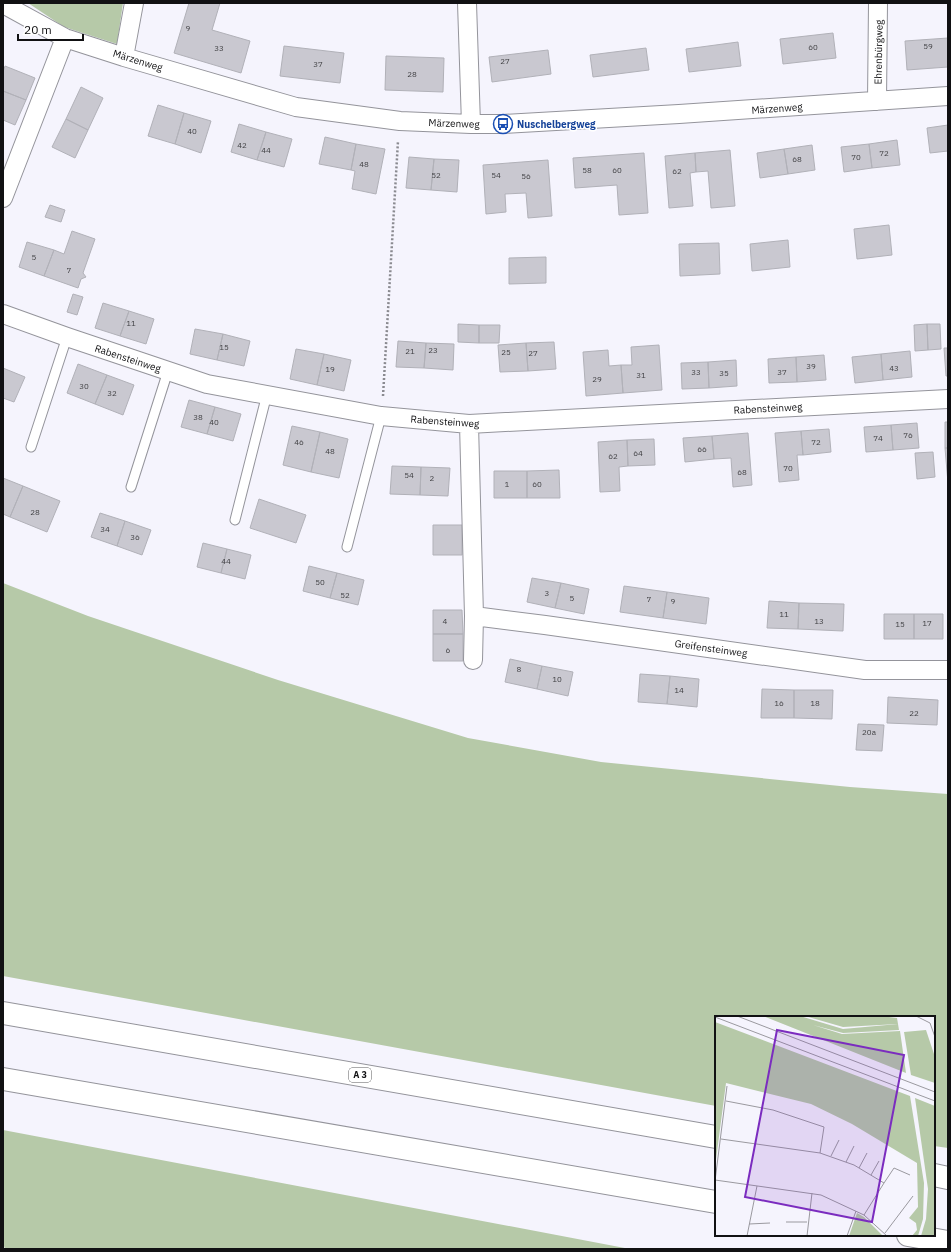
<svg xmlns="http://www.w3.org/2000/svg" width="951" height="1252" viewBox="0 0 951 1252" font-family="'IBM Plex Sans',sans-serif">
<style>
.green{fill:#b6c9a8}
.building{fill:#c9c8d0;stroke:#b1b1b8}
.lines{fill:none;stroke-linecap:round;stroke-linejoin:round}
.lane-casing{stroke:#94949b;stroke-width:11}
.street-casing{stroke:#94949b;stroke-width:20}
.highway-casing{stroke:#94949b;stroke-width:24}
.path{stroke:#8a8a90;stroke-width:2.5;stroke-dasharray:2 2;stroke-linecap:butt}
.lane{stroke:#fff;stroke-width:9}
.street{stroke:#fff;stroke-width:18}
.highway{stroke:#fff;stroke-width:22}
.labels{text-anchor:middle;stroke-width:3;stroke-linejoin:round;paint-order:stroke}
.number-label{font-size:8px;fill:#3f3f42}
.shield{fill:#fff;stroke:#58585a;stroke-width:1}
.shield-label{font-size:9px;font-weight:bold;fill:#111113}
.street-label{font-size:10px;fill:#111113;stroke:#fff}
.transit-label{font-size:10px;font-weight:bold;fill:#164399;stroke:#fff;text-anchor:start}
.inset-road{fill:none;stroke:#9a999f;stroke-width:1}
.view{fill:#7b2cbf;fill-opacity:0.15;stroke:#7b2cbf;stroke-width:2}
.inset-edge{fill:none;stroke:#111113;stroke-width:2}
</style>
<rect width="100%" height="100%" fill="#f5f4fd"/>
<path class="green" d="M28,3H123L117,44L64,27Z
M3,583L88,616L278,680L468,738L601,762L850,787L948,794V1148L934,1146V1017H716V1106L3,976Z
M3,1130L630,1249H5L3,1243Z"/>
<path class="building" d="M189,3H220L212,30L250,41L241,73L174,53Z
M833,33L836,58L783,64L780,39Z
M948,38V67L907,70L905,41Z
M738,42L741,66L689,72L686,49Z
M284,46L344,53L340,83L280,76Z
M646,48L649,70L593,77L590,55Z
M548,50L551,74L492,82L489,57Z
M386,56L444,58L443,92L385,90Z
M5,66L35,78L26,100L3,91V72Z
M81,87L103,98L88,130L66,119Z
M3,91L26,100L15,125L3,120Z
M158,105L184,113L175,144L148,136Z
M184,113L211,121L201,153L175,144Z
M66,119L88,130L75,158L52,147Z
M239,124L266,132L257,160L231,152Z
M948,125V151L930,153L927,128Z
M266,132L292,139L284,167L257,160Z
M325,137L356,144L351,170L319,164Z
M897,140L900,165L872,168L869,144Z
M356,144L385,149L376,194L352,189L355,171L351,170Z
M869,144L872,168L844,172L841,147Z
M812,145L815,170L788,174L784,149Z
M784,149L788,174L760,178L757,153Z
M730,150L735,206L711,208L708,171L696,172L695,153Z
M644,153L648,213L619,215L617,185L575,188L573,158Z
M695,153L696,172L690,173L693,206L669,208L665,156Z
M409,157L434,159L431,190L406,188Z
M434,159L459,160L457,192L431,190Z
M548,160L552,216L528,218L526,193L505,194L506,212L486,214L483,165Z
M50,205L65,210L61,222L45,217Z
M889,225L892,255L857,259L854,229Z
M72,231L95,239L83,273L86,277L81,279L78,288L44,276L54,250L64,254Z
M788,240L790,267L752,271L750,244Z
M27,242L54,250L44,276L19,267Z
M719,243L720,274L680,276L679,244Z
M546,257V283L509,284V258Z
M73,294L83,297L77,315L67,312Z
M103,303L129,311L120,336L95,328Z
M129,311L154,319L146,344L120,336Z
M458,324L479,325V343L458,342Z
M927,324H940L941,349L928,350Z
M927,324L928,350L915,351L914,325Z
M479,325H500L499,343H479Z
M195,329L223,334L217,360L190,354Z
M223,334L250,341L244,366L217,360Z
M398,341L426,343L424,368L396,367Z
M554,342L556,369L528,371L526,343Z
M426,343L454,344L453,370L424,368Z
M526,343L528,371L500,372L498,345Z
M659,345L662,390L623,393L621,365H632L631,347Z
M944,348H948V376H946Z
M296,349L324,354L317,385L290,379Z
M608,350L609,366L621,365L623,393L586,396L583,352Z
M910,351L912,377L883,380L881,354Z
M324,354L351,360L344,391L317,385Z
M881,354L883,380L855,383L852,357Z
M824,355L826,380L797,382L796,357Z
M796,357L797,382L769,383L768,359Z
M736,360L737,386L709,388L708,362Z
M708,362L709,388L682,389L681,363Z
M78,364L107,375L95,404L67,393Z
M3,368L25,377L14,402L3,398Z
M107,375L134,385L123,415L95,404Z
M189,400L215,407L207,434L181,427Z
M215,407L241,414L233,441L207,434Z
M945,422H948V448H945Z
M917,423L919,448L893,450L891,425Z
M891,425L893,450L866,452L864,427Z
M292,426L320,432L311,472L283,465Z
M829,429L831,452L803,455L801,431Z
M801,431L803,455H797L799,480L779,482L775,433Z
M320,432L348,439L339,478L311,472Z
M748,433L752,485L733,487L731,458L714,459L712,436Z
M712,436L714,459L685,462L683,438Z
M654,439L655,465L628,466L627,440Z
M627,440L628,466L619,467L620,491L600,492L598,442Z
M945,448H948V483Z
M933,452L935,477L917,479L915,453Z
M392,466L421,467L420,495L390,494Z
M421,467L450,468L448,496L420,495Z
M559,470L560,498H527V471Z
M494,471H527V498H494Z
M3,478L23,486L10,517L3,514Z
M23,486L60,501L47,532L10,517Z
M259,499L306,515L296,543L250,528Z
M100,513L125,521L117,546L91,537Z
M125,521L151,530L142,555L117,546Z
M433,525H462V555H433Z
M203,543L227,549L221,573L197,567Z
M227,549L251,555L245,579L221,573Z
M309,566L337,573L330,598L303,591Z
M337,573L364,580L358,605L330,598Z
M532,578L561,583L555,608L527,602Z
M561,583L589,589L584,614L555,608Z
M624,586L667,592L663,618L620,612Z
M667,592L709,598L706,624L663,618Z
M769,601L799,603L798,629L767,628Z
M799,603L844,604L843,631L798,629Z
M433,610H462L463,634H433Z
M884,614H914V639H884Z
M914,614H943V639H914Z
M433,634H463V661H433Z
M510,659L542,666L537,689L505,682Z
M542,666L573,672L568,696L537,689Z
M640,674L670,676L667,704L638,702Z
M670,676L699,679L697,707L667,704Z
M762,689L794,690V718H761Z
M794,690H833L832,719L794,718Z
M888,697L938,700L937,725L887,723Z
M858,724L884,725L882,751L856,750Z"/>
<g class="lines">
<defs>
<path id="lane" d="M31,447L67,337
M131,487L168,371
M235,520L267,394
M347,547L381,416"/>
<path id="street" d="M467,3L471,124
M3,4L65,38L124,57L296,107L400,121L471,124H503L679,114L948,96
M124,57L134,3
M877,101L878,3
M3,198L65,38
M3,314L67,337L207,384L381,416L469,424L948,399
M469,424L474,616L545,625L865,670H948
M473,660L474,616"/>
<path id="highway" d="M3,1013L716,1137
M3,1079L716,1202
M934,1175L948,1178
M908,1235L948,1242"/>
</defs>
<use href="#lane" class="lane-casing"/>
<use href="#street" class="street-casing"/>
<use href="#highway" class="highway-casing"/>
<path class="path" d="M383,396L398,141"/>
<use href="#lane" class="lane"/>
<use href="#street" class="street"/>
<use href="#highway" class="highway"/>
</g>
<defs>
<symbol id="bus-ring" viewBox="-11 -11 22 22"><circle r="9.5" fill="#fff" stroke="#1a4fb4" stroke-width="1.5"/><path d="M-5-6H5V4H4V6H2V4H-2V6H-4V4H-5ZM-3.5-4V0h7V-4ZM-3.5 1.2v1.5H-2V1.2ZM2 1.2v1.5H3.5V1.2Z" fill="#1a4fb4"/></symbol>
</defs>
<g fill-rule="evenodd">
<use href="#bus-ring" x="492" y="113" width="22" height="22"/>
</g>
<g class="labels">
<g class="number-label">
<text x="188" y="31">9</text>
<text x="928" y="49">59</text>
<text x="813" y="50">60</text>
<text x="219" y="51">33</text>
<text x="505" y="64">27</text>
<text x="318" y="67">37</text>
<text x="412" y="77">28</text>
<text x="192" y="134">40</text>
<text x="242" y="148">42</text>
<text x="266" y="153">44</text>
<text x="884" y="156">72</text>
<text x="856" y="160">70</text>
<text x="797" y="162">68</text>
<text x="364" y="167">48</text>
<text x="587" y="173">58</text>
<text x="617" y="173">60</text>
<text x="677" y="174">62</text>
<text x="436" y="178">52</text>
<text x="496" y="178">54</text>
<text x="526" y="179">56</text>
<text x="34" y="260">5</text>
<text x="69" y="273">7</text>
<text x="131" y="326">11</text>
<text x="224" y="350">15</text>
<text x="433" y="353">23</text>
<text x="410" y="354">21</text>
<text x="506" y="355">25</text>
<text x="533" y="356">27</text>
<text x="811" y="369">39</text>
<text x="894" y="371">43</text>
<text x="330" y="372">19</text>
<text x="696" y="375">33</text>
<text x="782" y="375">37</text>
<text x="724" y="376">35</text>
<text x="641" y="378">31</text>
<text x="597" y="382">29</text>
<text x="84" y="389">30</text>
<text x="112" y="396">32</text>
<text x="198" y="420">38</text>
<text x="214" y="425">40</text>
<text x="908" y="438">76</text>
<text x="878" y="441">74</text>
<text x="299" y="445">46</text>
<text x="816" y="445">72</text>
<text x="702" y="452">66</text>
<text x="330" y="454">48</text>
<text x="638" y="456">64</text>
<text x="613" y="459">62</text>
<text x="788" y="471">70</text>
<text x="742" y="475">68</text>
<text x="409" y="478">54</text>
<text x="432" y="481">2</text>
<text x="507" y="487">1</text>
<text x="537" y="487">60</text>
<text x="35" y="515">28</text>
<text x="105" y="532">34</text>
<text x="135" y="540">36</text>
<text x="226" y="564">44</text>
<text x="320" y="585">50</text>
<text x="547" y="596">3</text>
<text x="345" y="598">52</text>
<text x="572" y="601">5</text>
<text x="649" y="602">7</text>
<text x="673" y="604">9</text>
<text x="784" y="617">11</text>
<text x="445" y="624">4</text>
<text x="819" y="624">13</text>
<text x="927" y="626">17</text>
<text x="900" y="627">15</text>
<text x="448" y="653">6</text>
<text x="519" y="672">8</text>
<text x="557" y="682">10</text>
<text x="679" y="693">14</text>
<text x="779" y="706">16</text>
<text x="815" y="706">18</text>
<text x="914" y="716">22</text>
<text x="869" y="735">20a</text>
</g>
<rect class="shield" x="349" y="1068" width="22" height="14" rx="3"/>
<g class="shield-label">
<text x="360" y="1078">A 3</text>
</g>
<g class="street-label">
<text transform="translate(878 52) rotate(-89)" y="4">Ehrenbürgweg</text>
<text transform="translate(138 60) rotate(17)" y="4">Märzenweg</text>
<text transform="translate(777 108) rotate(-4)" y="4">Märzenweg</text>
<text transform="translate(454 123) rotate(2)" y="4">Märzenweg</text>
<text transform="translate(128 358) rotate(18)" y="4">Rabensteinweg</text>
<text transform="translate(768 408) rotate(-3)" y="4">Rabensteinweg</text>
<text transform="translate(445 421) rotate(4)" y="4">Rabensteinweg</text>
<text transform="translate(711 648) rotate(8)" y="4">Greifensteinweg</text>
</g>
<g class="transit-label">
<text x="517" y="128">Nuschelbergweg</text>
</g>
</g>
<g transform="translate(715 1016)">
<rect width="220" height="220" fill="#f5f4fd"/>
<path d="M48,0H85L128,13L183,8L184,14L128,17L98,9L127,18L185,15L191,57ZM90,0H166L182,2L183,8L128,11ZM0,6L195,80L209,167L208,203L203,220H197L202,214L201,207L194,202L203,191L202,147L137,108L96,88L11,67L0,151ZM211,14L220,41V67L196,59L189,16ZM200,82L220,90V220H206L211,203L213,173ZM142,197L149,201L168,220H134Z" fill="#b6c9a8"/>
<path class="inset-road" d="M22,0L220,76M201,0L215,7L220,21M0,1L220,85M11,85L58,94L109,111L105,137M6,123L105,137L139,149L169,167L149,199M116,140L124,124M131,146L139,130M144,152L152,137M156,159L164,145M0,164L106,179L149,199L172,220M0,165L12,70M169,167L179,152L195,159M71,206H92M34,208L55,207M170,217L198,180M32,220L42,170M92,220L97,177M132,220L141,195"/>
<path class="view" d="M62,14L189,39L157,206L30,181Z"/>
<rect width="220" height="220" class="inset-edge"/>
</g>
<rect width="951" height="1252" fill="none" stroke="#111113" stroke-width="8"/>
<path d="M18 34v6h65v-6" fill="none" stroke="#111113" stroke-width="2"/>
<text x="24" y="34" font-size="12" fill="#111113" stroke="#ffffff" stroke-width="3" paint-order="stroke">20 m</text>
</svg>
